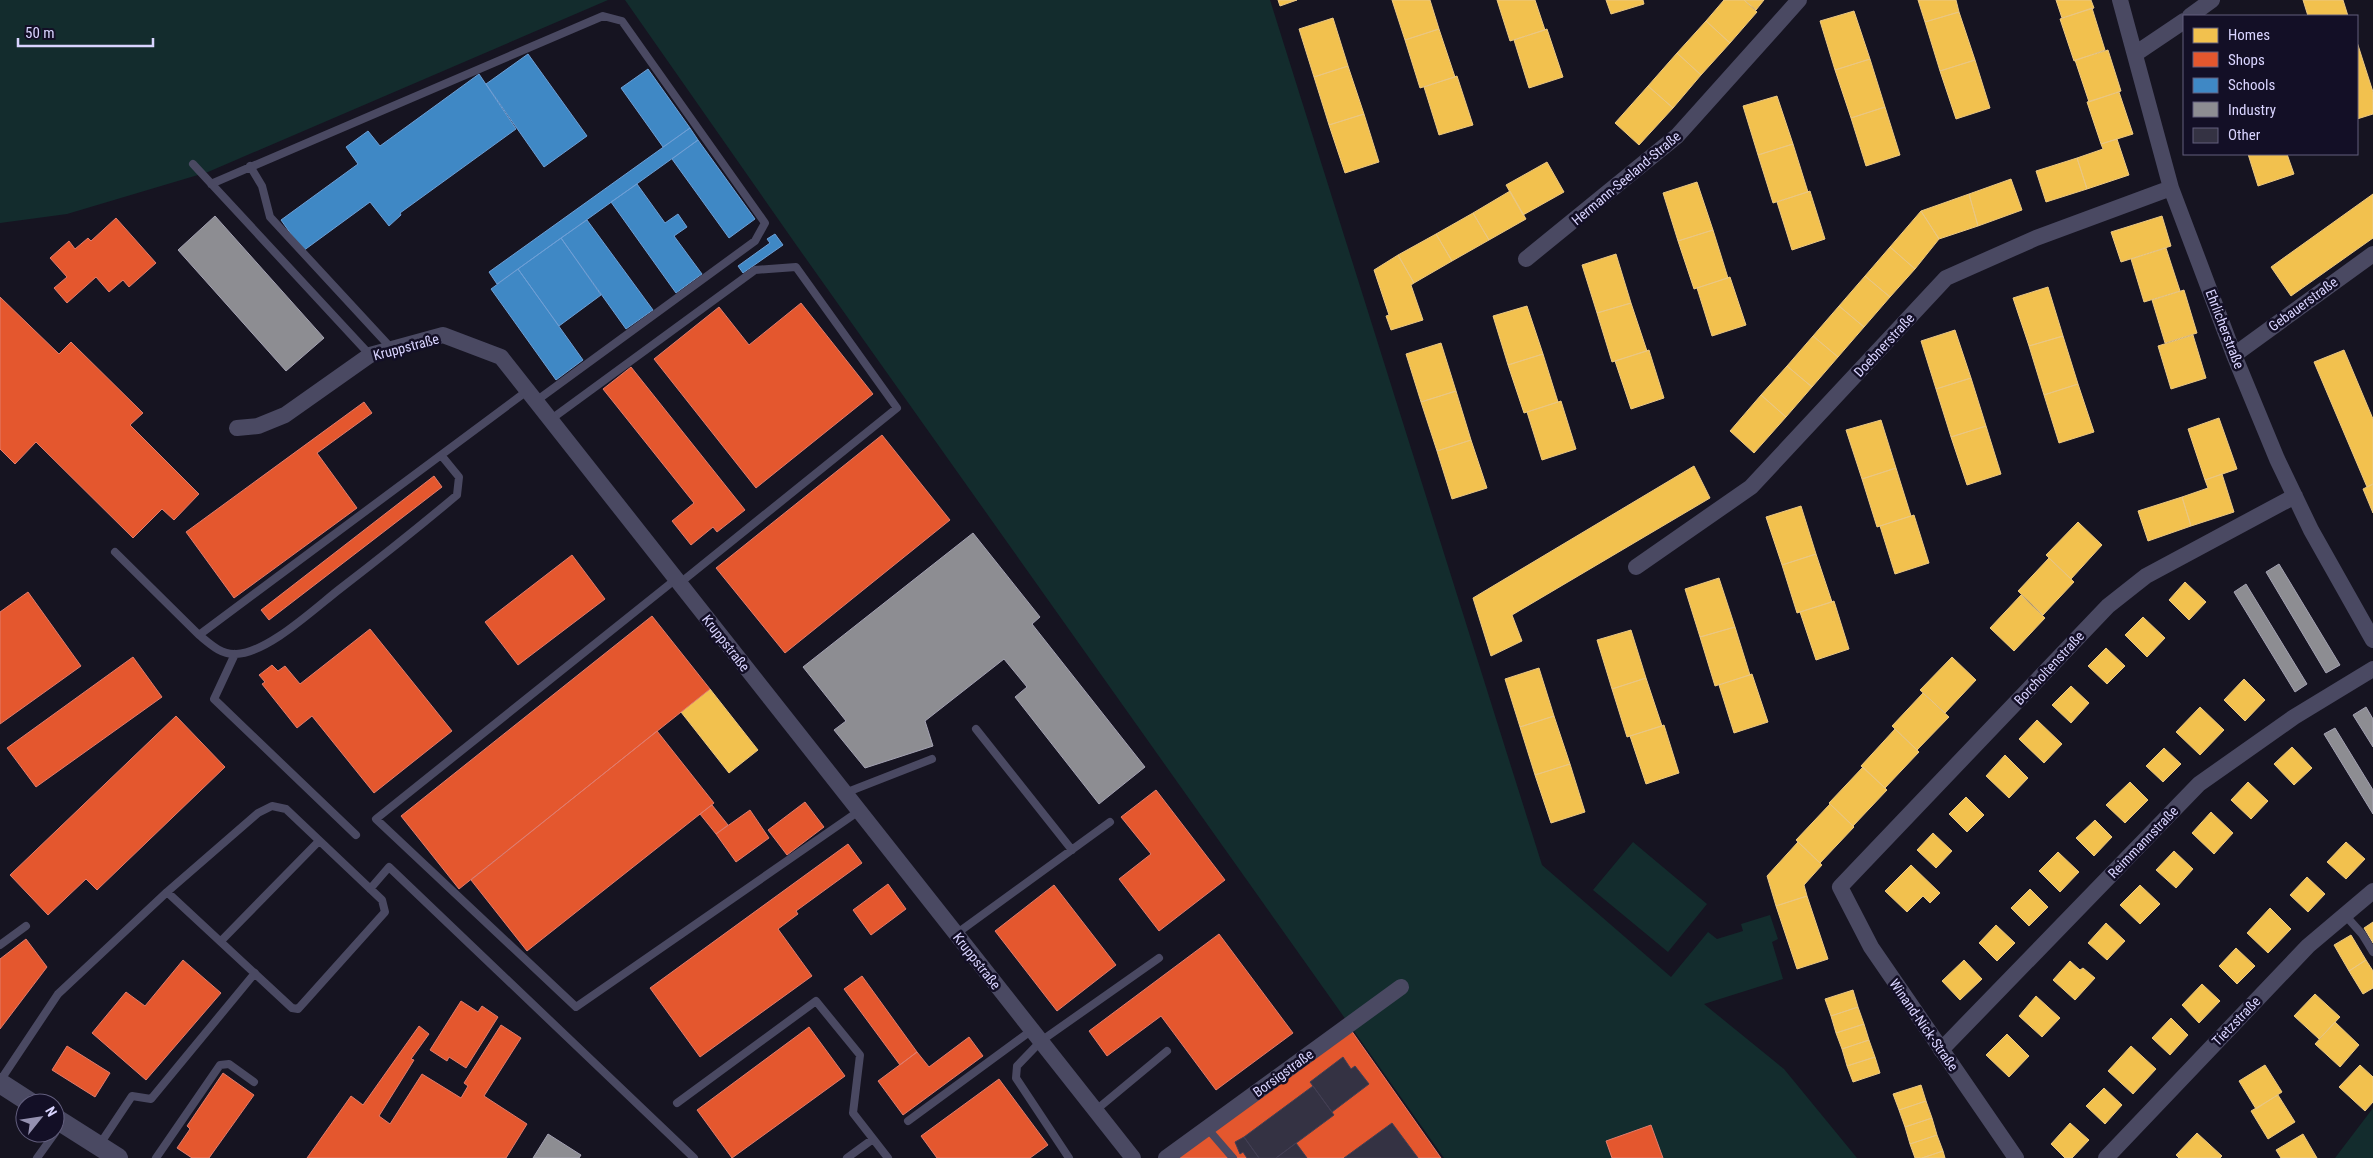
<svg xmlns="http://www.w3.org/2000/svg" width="2373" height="1158" viewBox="0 0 2373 1158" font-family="'Roboto Condensed',sans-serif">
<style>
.green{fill:#132c2d}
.homes{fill:#f2c14e;stroke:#eac783}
.shops{fill:#e4572e;stroke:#e17c6d}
.schools{fill:#3f88c5;stroke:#6d9fd6}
.industry{fill:#8d8d92;stroke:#a4a2b3}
.building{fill:#343243;stroke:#433f54}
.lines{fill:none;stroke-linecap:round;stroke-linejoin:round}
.service{stroke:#4a4962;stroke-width:8}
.minor{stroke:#4a4962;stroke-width:16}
.tertiary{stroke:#4a4962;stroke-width:20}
.labels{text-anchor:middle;stroke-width:5;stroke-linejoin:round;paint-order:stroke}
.street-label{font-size:14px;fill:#d9d4ff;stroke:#130f26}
</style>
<rect width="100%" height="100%" fill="#161421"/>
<path class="green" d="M0,0H608L208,172L67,214L0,223Z
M625,0H1270L1542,865L1671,977L1708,932L1717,939L1743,931L1741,924L1770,915L1778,939L1772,942L1783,979L1704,1004L1784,1069L1857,1158H1444L797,246Z
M1633,842L1707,904L1668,952L1593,890Z
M2373,1108V1158H2335Z"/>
<path class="homes" d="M1278,0H1297L1280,6Z
M1392,0H1430L1439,29L1405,40Z
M1497,0H1535L1545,30L1510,41Z
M1606,0H1643L1644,4L1611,14Z
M1724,0H1744L1757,12L1730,43L1706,21Z
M1744,0H1764L1756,10Z
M1918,0H1956L1959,12L1925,22Z
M2056,0H2091L2094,8L2062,18Z
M2303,0H2343L2348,16H2308Z
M2092,8L2105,50L2074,61L2060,19Z
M1854,11L1870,59L1835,70L1820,21Z
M1959,12L1975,60L1940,71L1925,22Z
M1333,18L1348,66L1314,77L1299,29Z
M1706,21L1730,43L1701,75L1677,53Z
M1439,29L1455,77L1420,88L1405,40Z
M1547,29L1563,77L1529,88L1514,40Z
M2357,42L2373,92V114L2357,119Z
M2108,50L2121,91L2089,102L2075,60Z
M1677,53L1701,75L1673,108L1648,86Z
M1870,59L1885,107L1851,118L1835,70Z
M1975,60L1990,108L1956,119L1940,71Z
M1348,66L1364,114L1329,125L1314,77Z
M1457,76L1473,125L1439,135L1424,87Z
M1648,86L1673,108L1639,145L1615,123Z
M2119,92L2133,134L2101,144L2087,102Z
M1777,96L1793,144L1758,155L1743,106Z
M1885,107L1900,155L1866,166L1851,118Z
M1364,114L1379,162L1345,173L1329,125Z
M2117,139L2129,175L2087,189L2077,158L2103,149L2101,144Z
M1793,144L1808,192L1773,203L1758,155Z
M2248,154H2287L2294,174L2258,186Z
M2077,158L2087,189L2046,202L2036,171Z
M1547,162L1564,192L1523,215L1506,185Z
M2011,179L2022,210L1978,226L1969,194Z
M1697,182L1713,230L1678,241L1663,193Z
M1510,191L1526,219L1489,240L1473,213Z
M1810,191L1825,239L1792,250L1777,202Z
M1969,194L1978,226L1939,239L1921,211Z
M2373,194V238L2291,296L2271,267Z
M1921,211L1939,239L1915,269L1890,247Z
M1473,213L1489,240L1452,261L1436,234Z
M2162,216L2171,246L2121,262L2111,232Z
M1713,230L1728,278L1694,289L1678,241Z
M1436,234L1452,261L1414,283L1398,255Z
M1890,247L1915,269L1890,297L1865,276Z
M2166,248L2180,291L2144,302L2131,259Z
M1616,254L1631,303L1597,313L1582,265Z
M1398,255L1414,283L1411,285L1423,320L1391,330L1386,316L1389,315L1374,270Z
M1865,276L1890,297L1864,327L1839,306Z
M1730,277L1746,325L1712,336L1697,288Z
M2048,287L2063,336L2029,346L2013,298Z
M2184,290L2197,333L2165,343L2152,300Z
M1631,303L1647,351L1612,362L1597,313Z
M1527,306L1543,354L1508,365L1493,316Z
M1839,306L1864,327L1838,357L1813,336Z
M1955,330L1971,378L1936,389L1921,341Z
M2193,335L2206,378L2171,389L2158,346Z
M1813,336L1838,357L1812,387L1787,366Z
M2063,336L2078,384L2044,395L2029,346Z
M1441,343L1456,391L1421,402L1406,354Z
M1649,350L1664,398L1631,409L1615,361Z
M2344,350L2373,419V484L2367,487L2314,362Z
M1543,354L1558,402L1524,413L1508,365Z
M1787,366L1812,387L1786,417L1761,395Z
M1971,378L1986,426L1951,437L1936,389Z
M2078,384L2094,432L2059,443L2044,395Z
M1456,391L1471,440L1437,451L1421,402Z
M1761,395L1786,417L1754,453L1730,431Z
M1561,401L1576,449L1542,460L1527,412Z
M2219,418L2237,469L2205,480L2188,429Z
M1881,420L1896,468L1862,479L1846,430Z
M1986,426L2001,474L1967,485L1951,437Z
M1471,440L1487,488L1452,499L1437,451Z
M1694,466L1710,498L1512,615L1522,641L1491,656L1473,598Z
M1896,468L1911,516L1877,527L1862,479Z
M2222,474L2234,512L2191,526L2182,497L2208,488L2205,480Z
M2373,484V513L2363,489Z
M2182,497L2191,526L2148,541L2138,511Z
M1801,506L1816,554L1782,565L1766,517Z
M1914,515L1929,563L1895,574L1880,526Z
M2078,522L2102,545L2071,579L2046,555Z
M1816,554L1832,602L1797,613L1782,565Z
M2049,558L2074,582L2043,615L2018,591Z
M1719,578L1735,627L1700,637L1685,589Z
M2185,582L2206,602L2189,620L2169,600Z
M2021,595L2045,618L2014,651L1990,628Z
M1834,601L1849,649L1816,660L1800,612Z
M2143,617L2165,638L2147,657L2125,635Z
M1735,627L1750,675L1715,686L1700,637Z
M1631,630L1646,678L1612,689L1597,640Z
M2106,648L2125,666L2107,684L2088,666Z
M1952,657L1976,680L1945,713L1920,690Z
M1539,668L1554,716L1520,727L1505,679Z
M1752,674L1768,722L1734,733L1719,685Z
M1646,678L1662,726L1627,737L1612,689Z
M2244,679L2265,700L2245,721L2224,700Z
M2071,686L2089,703L2071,723L2052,705Z
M710,689L758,750L729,773L681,712Z
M1923,693L1949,717L1917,750L1892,726Z
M2200,707L2224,730L2200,755L2176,732Z
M1554,716L1570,764L1535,775L1520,727Z
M2037,720L2062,744L2044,763L2019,739Z
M1664,725L1679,773L1646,784L1630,736Z
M1895,729L1919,752L1885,788L1861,766Z
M2292,747L2312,768L2294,785L2274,764Z
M2164,748L2181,764L2163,782L2146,766Z
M2005,755L2028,778L2009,798L1986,776Z
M1570,764L1585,812L1551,823L1535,775Z
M1863,767L1887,790L1853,826L1829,803Z
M2130,782L2148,800L2125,823L2106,805Z
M2248,782L2268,801L2251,819L2231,800Z
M1966,797L1984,815L1967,832L1949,814Z
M1830,804L1854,827L1820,863L1796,840Z
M2211,812L2233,833L2214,854L2192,833Z
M2095,820L2112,837L2094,856L2076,838Z
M1933,833L1952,851L1936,868L1917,850Z
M1798,842L1822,865L1804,885L1807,896L1776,906L1767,876Z
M2346,842L2365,859L2346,879L2327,862Z
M2174,851L2193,869L2176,888L2156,870Z
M2058,852L2079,872L2060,892L2039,871Z
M1911,865L1940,893L1930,903L1923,896L1907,912L1885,891Z
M2307,877L2325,894L2308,912L2290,895Z
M2140,885L2160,904L2140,924L2120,905Z
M2030,889L2048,907L2029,926L2011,908Z
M1807,896L1828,959L1797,969L1776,906Z
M2270,908L2291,929L2268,953L2247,933Z
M2373,922V943L2364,928Z
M2106,923L2125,941L2107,960L2088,943Z
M1996,925L2015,943L1997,961L1979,943Z
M2351,935L2366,960L2349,971L2334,945Z
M2236,948L2255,966L2237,984L2219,966Z
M1964,960L1982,979L1960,1000L1942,981Z
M2366,960L2373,971V988L2363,994L2349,971Z
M2070,961L2080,970L2083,968L2095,978L2075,1000L2053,980Z
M2202,984L2220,1001L2199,1023L2182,1005Z
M1853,990L1858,1007L1831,1016L1825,999Z
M2315,994L2340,1017L2319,1039L2294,1016Z
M2036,996L2060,1018L2042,1037L2019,1016Z
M1858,1007L1864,1024L1836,1033L1831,1016Z
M2171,1018L2188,1035L2170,1055L2152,1038Z
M2335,1022L2359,1045L2340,1067L2315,1044Z
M1864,1024L1869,1040L1842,1049L1836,1033Z
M2007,1034L2029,1056L2009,1077L1986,1055Z
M1869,1040L1875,1057L1847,1066L1842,1049Z
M2131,1046L2156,1069L2133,1094L2108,1071Z
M1875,1057L1880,1073L1853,1082L1847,1066Z
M2265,1065L2282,1092L2256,1109L2239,1081Z
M2360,1065L2373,1077V1102L2365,1111L2339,1087Z
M1921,1085L1926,1101L1899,1110L1893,1094Z
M2104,1088L2122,1105L2105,1124L2086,1106Z
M2278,1095L2295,1122L2268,1139L2251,1111Z
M1926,1101L1932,1118L1905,1127L1899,1110Z
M1932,1118L1937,1135L1910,1144L1905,1127Z
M2070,1123L2089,1140L2072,1158H2065L2051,1144Z
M2197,1133L2222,1156L2220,1158H2179L2176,1155Z
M2303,1134L2317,1158H2281L2276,1150Z
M1937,1135L1943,1151L1922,1158H1915L1910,1144Z
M1943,1151L1945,1158H1922Z"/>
<path class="shops" d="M116,218L156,263L129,287L123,280L109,292L96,277L67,303L54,288L67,277L50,258L69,241L75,249L88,238L91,241Z
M0,297L59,354L71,342L143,413L130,425L199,494L174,520L162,509L133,538L36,442L15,464L0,449Z
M801,303L873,394L756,488L654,359L719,307L749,345Z
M631,367L745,510L717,532L713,527L691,545L672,521L694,503L603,389Z
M364,402L372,413L317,453L357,508L234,598L186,532Z
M882,435L950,520L785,653L716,568Z
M434,476L442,487L269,620L261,610Z
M572,555L605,599L518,665L485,622Z
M28,592L81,666L0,724V612Z
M652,616L710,689L459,889L401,816Z
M370,629L452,731L374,793L312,716L297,728L262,684L265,682L259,675L272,665L278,671L285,666L300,684Z
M133,657L162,697L36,787L7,748Z
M176,716L225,767L97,890L86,879L48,915L10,875Z
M657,731L714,803L527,951L471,880Z
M1156,790L1225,880L1159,931L1119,879L1151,854L1121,817Z
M805,802L824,827L787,855L768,830Z
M712,805L728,825L716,834L700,814Z
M750,810L769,838L736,862L716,834Z
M848,844L862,863L796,911L798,914L778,929L812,976L700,1057L650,988Z
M888,884L906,909L871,935L853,910Z
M1054,885L1116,965L1057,1011L995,931Z
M1219,934L1293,1033L1216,1090L1161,1016L1107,1056L1089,1031Z
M26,939L47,967L0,1029V959Z
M183,960L221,993L146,1080L92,1033L126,992L145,1006Z
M862,976L917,1052L900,1065L844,989Z
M461,1001L478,1012L482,1006L498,1017L466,1068L449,1057L447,1061L430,1050Z
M501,1025L521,1038L484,1096L527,1124L506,1158H307L351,1096L363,1105L419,1026L429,1034L411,1059L414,1060L379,1116L390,1124L422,1074L461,1098L468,1086L464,1083Z
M809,1027L845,1076L732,1158L697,1110Z
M1351,1030L1441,1158H1175Z
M969,1037L983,1056L903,1115L878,1081L917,1052L929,1067Z
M67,1046L110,1073L95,1097L52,1070Z
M223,1073L254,1095L209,1158H192L177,1148L190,1129L187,1126Z
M999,1079L1048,1145L1030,1158H937L921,1136Z
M1651,1125L1663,1158H1612L1606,1141Z"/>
<path class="schools" d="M528,54L587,136L544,167L486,84Z
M648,69L690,128L663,147L621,88Z
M479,74L516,129L400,213L401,215L389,226L370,202L303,251L281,220L358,164L346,147L368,131L380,146Z
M690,128L698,140L497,284L489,272Z
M698,140L755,219L729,238L672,159Z
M637,184L665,223L678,214L687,227L674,236L702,274L676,293L611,202Z
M587,220L653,310L626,329L561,238Z
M775,234L783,245L743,273L738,266L770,243L767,239Z
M561,238L601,295L559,326L518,269Z
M518,269L583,360L556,380L491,289Z"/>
<path class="industry" d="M215,216L324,338L286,371L178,250Z
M973,533L1040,617L1032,624L1145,767L1099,804L1015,697L1027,687L1004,659L925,721L933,746L865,768L834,730L846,721L803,667Z
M2279,564L2340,665L2326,673L2266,572Z
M2246,584L2307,684L2295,692L2234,592Z
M2366,707L2373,719V747L2353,715Z
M2335,728L2373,790V814L2324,734Z
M548,1134L581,1155L579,1158H533Z"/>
<path class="building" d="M1343,1057L1351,1069L1355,1066L1369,1084L1332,1112L1310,1082Z
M1313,1086L1334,1115L1276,1158H1259L1244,1137Z
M1392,1123L1418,1158H1344Z
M1244,1137L1259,1158H1247L1243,1152L1240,1154L1235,1142Z
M1296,1143L1307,1158H1276Z"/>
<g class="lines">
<path class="service" d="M193,164L370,355
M250,166L262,186L270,217L392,349
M211,184L603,16L622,21L765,223L755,241L536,401
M550,420L755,270L796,267L897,408L680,583
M115,552L199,635L527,391
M676,579L376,819L576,1007L859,811
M199,635C210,644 221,655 236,654C268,653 315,608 341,588C380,558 419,527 457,495L459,477L441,455
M235,654L214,699L356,835
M976,729L1072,850
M845,793L932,759
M370,889L389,867L694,1158
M2345,915L2362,934L2373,952
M956,934L1110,822
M221,941L319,841
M0,945L26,926
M0,1081L58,994L167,892L258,813L272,806L286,809L382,900L385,912L298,1009L292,1008L167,892
M677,1103L816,1001L860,1055L853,1113L888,1158
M1096,1110L1167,1051
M908,1121L1032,1030
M1207,1128L1233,1158
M100,1144L132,1096L151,1099L255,973
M37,1158L55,1133
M156,1158L220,1065L229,1064L254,1082
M847,1158L873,1139
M1069,1158L1016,1078L1017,1066L1041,1041L1159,958"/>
<path class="minor" d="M2120,0L2171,188L2234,355L2277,459L2311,530L2373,640
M2190,16L2212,0
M2135,54L2184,21
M1526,259L1677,136L1799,0
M2234,355L2373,254
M237,428L258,426L285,415L370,355L443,335L501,357L1133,1158
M1636,567L1751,487L1946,278L2036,238L2171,188
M1941,1050L2199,784L2294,717L2373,669
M1166,1158L1401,987
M2016,1158L1871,947L1840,887L2108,606L2146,576L2295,496
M2106,1158L2308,946L2373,891"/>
<path class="tertiary" d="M0,1083L31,1103
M55,1118L118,1158"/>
</g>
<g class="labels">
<g class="street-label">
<text transform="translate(1626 178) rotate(-40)" y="5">Hermann-Seeland-Straße</text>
<text transform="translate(2303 304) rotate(-36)" y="5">Gebauerstraße</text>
<text transform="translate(2225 329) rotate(69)" y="5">Ehrlicherstraße</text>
<text transform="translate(1884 345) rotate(-47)" y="5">Doebnerstraße</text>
<text transform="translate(406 347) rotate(-15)" y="5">Kruppstraße</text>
<text transform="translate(726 643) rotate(52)" y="5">Kruppstraße</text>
<text transform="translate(2049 668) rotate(-47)" y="5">Borcholtenstraße</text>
<text transform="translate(2143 842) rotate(-46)" y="5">Reimmannstraße</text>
<text transform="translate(977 961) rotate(52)" y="5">Kruppstraße</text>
<text transform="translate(2236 1021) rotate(-46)" y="5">Tietzstraße</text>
<text transform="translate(1924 1025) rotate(55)" y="5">Winand-Nick-Straße</text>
<text transform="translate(1283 1073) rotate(-36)" y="5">Borsigstraße</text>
</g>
</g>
<rect x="2183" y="15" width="175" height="140" fill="#130f26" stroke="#625e7d"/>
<rect x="2193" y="28" width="25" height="15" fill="#f2c14e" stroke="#625e7d"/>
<text x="2228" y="40" font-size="15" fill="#d9d4ff">Homes</text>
<rect x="2193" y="52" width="25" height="15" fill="#e4572e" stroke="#625e7d"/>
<text x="2228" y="65" font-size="15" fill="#d9d4ff">Shops</text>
<rect x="2193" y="78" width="25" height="15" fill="#3f88c5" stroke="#625e7d"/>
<text x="2228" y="90" font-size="15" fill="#d9d4ff">Schools</text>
<rect x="2193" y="102" width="25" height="15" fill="#8d8d92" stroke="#625e7d"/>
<text x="2228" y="115" font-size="15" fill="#d9d4ff">Industry</text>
<rect x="2193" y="128" width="25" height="15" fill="#343243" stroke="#625e7d"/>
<text x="2228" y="140" font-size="15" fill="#d9d4ff">Other</text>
<g transform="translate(40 1118) rotate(60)"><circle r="24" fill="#130f26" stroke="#625e7d"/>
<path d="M0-4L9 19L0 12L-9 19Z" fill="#9591b1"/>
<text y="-8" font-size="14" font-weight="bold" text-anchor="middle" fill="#d9d4ff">N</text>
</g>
<path d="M18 38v8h135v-8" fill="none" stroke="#d9d4ff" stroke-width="2.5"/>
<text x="25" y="38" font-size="15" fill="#d9d4ff" stroke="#130f26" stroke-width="4" paint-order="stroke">50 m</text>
</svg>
